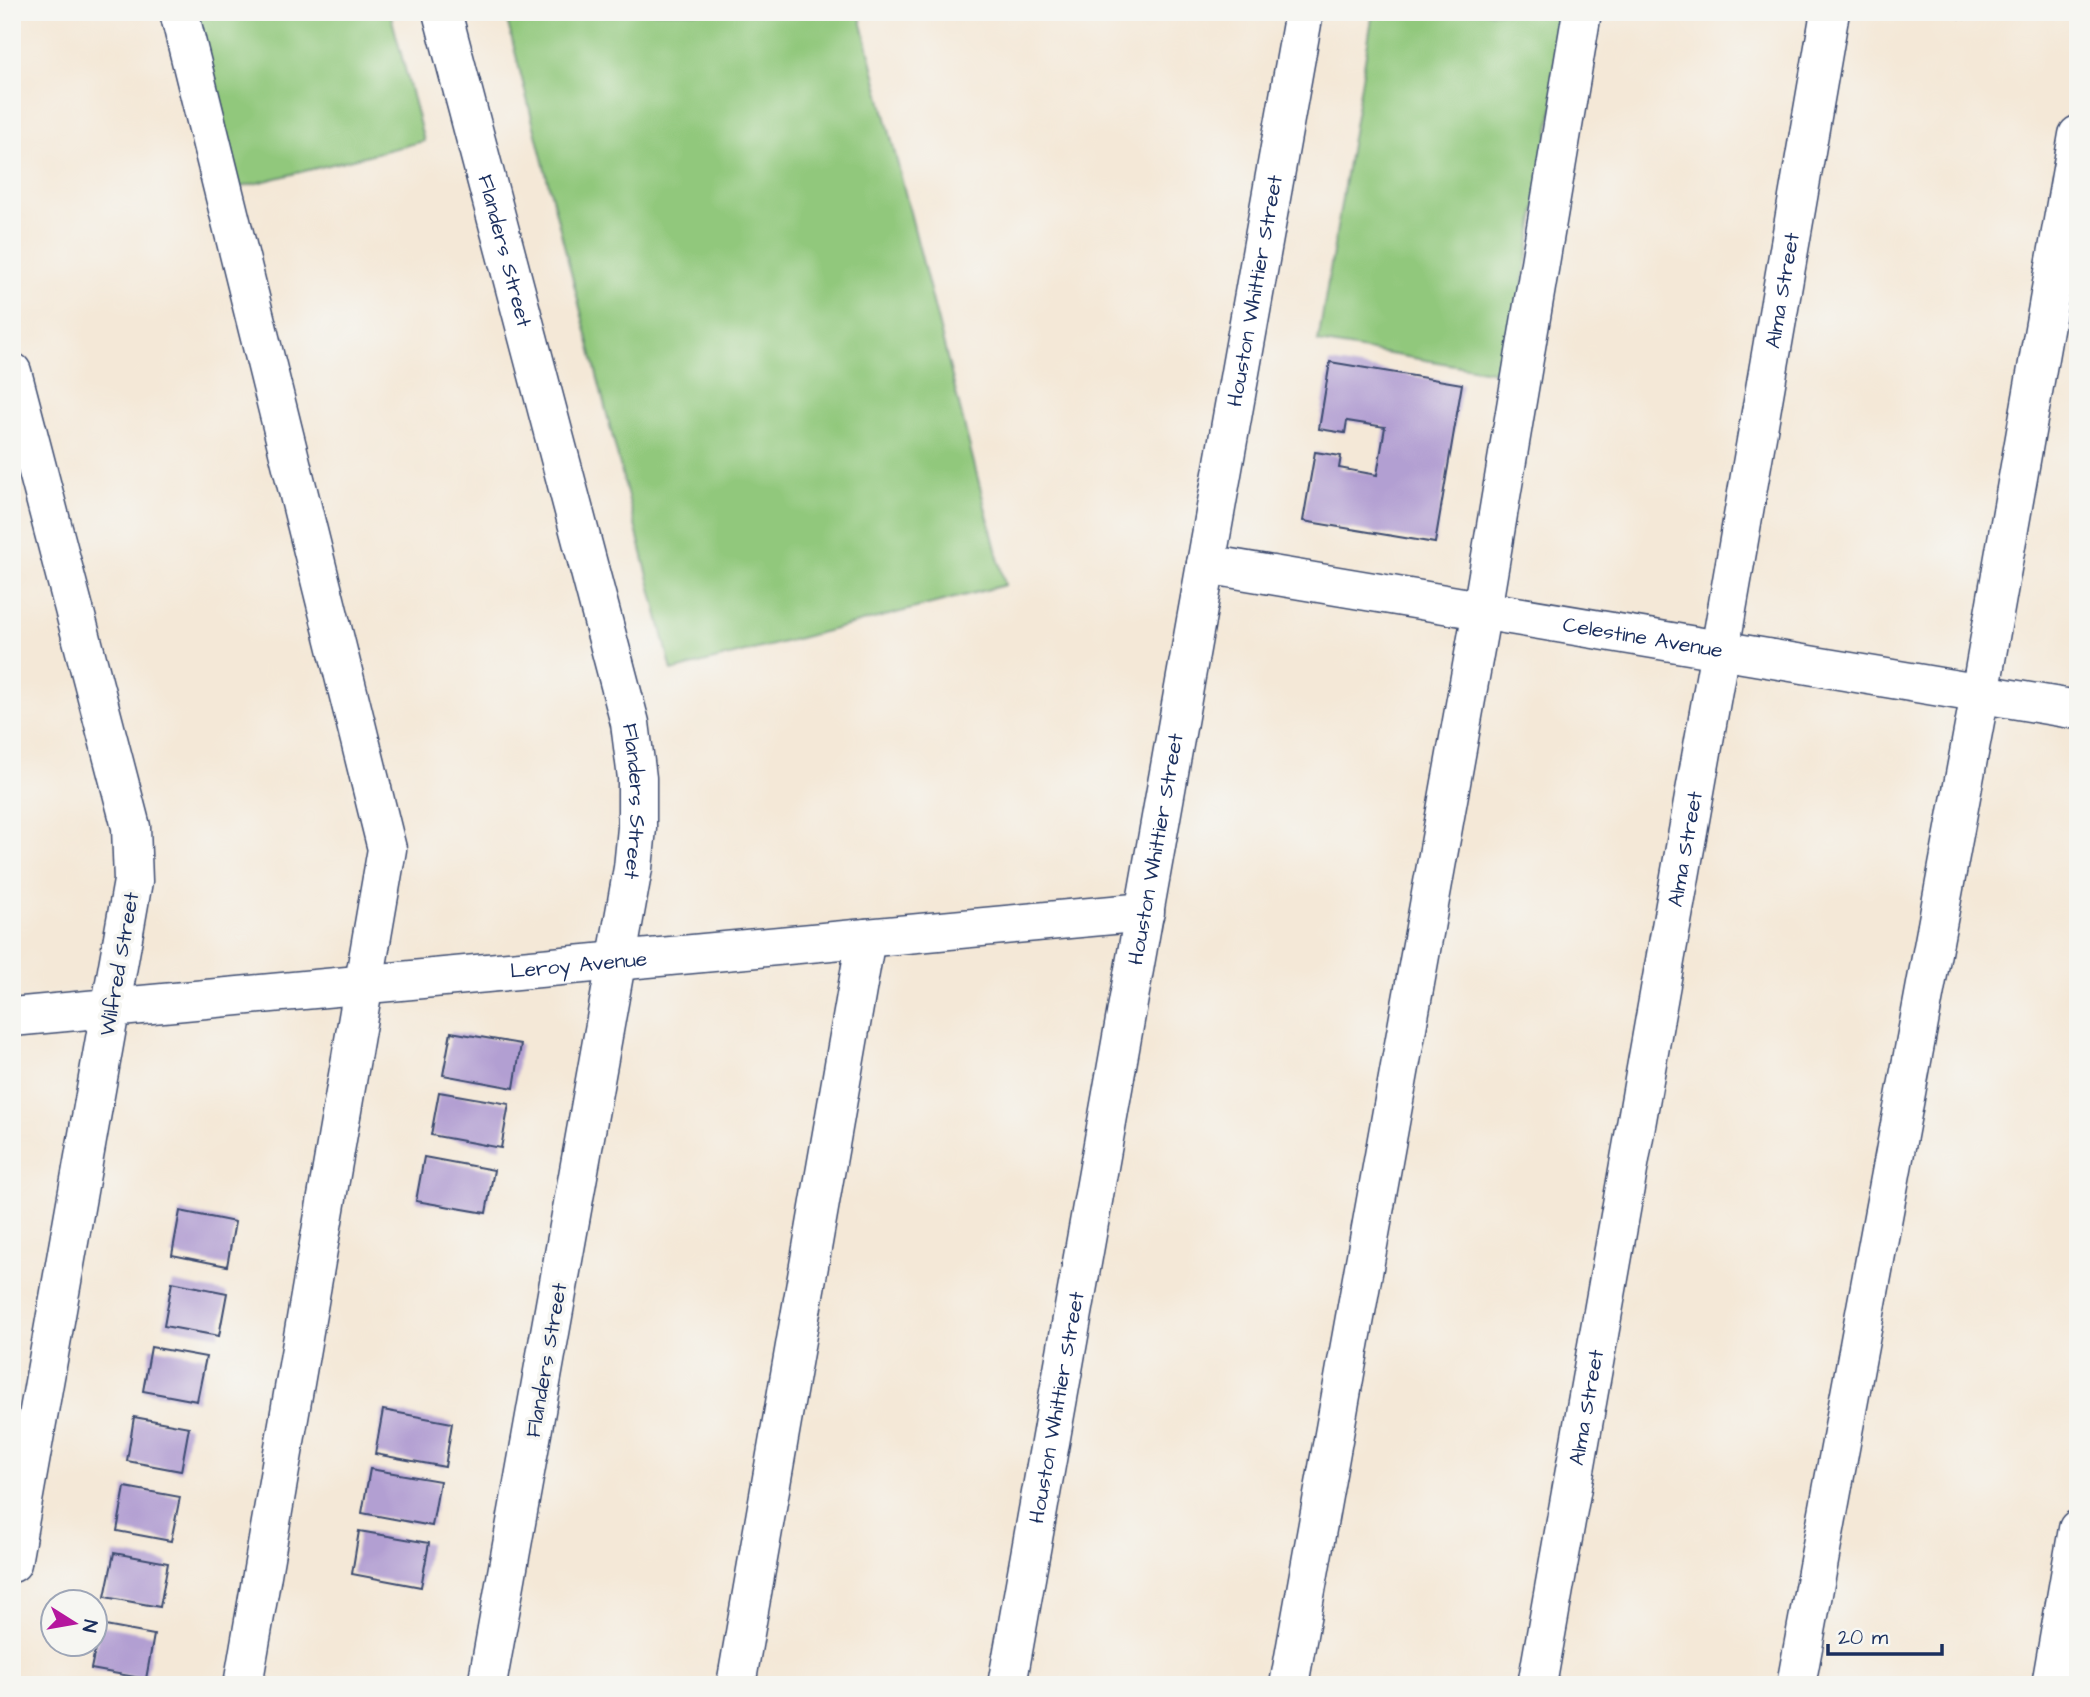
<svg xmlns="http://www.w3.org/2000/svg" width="2090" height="1697" viewBox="0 0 2090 1697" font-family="'Architects Daughter',sans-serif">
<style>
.green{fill:#91c87b;stroke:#567c6c;stroke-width:2}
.building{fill:#b29fd2}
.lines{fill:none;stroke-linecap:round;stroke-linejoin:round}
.minor-casing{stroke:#3c4b70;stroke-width:41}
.minor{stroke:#fff;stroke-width:38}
.labels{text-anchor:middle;stroke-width:7;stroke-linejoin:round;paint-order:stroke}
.street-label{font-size:21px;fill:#1b2f5e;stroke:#f6f6f2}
</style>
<rect width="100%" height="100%" fill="#f6f6f2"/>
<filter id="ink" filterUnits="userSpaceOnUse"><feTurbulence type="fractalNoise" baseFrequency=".0143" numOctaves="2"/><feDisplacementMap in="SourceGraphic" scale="14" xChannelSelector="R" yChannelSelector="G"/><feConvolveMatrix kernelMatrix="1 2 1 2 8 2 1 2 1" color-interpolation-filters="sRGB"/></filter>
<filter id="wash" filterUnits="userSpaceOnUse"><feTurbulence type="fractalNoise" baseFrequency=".00686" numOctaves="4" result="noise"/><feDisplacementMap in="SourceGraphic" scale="28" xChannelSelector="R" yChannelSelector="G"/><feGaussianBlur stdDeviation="1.57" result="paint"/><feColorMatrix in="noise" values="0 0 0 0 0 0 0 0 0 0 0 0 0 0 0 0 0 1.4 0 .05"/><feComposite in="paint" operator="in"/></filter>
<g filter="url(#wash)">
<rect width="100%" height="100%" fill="#f4e8d7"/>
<path class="green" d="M190,12H390L424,141L237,188Z
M505,12H859L1005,585L672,671Z
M1373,12H1569L1508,374L1318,342Z"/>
<g id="blocks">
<path class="building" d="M1929,12H1965L1964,19Z
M1330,362L1462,384L1435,543L1303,521L1315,452L1341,456L1339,468L1377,475L1385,427L1347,421L1345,433L1319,429Z
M451,1032L521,1044L514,1088L443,1075Z
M439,1092L509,1104L501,1148L431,1135Z
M424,1157L494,1170L486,1213L416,1201Z
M180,1211L235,1222L227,1266L172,1255Z
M172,1282L227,1293L219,1336L164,1326Z
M151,1347L206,1357L197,1401L143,1391Z
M383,1410L452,1423L445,1467L375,1454Z
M134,1417L189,1427L181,1471L127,1461Z
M370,1469L440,1481L432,1526L362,1513Z
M125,1487L180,1497L171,1541L117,1531Z
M359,1531L429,1543L421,1587L352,1574Z
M114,1553L168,1563L160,1607L105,1597Z
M100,1625L154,1635L146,1679L91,1669Z"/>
</g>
</g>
<g filter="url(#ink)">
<use href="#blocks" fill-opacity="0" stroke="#3c4b70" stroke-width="2"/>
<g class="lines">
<defs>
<g id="minor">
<path d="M179,12L387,849L243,1685"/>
<path id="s1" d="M442,12L630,723L637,778V828L633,868L487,1685"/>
<path d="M12,372L131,827L133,881L12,1563"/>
<path id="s2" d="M1206,564L2078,710"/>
<path id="s3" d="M12,1017L1145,912"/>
<path d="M736,1685L866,938"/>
<path id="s4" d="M1007,1685L1304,12"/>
<path d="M1289,1685L1482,610L1582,12"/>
<path id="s5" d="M1537,1685L1720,650L1830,12"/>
<path d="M1796,1685L1980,694L2078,135"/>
<path d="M2051,1685L2078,1529"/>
</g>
</defs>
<use href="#minor" class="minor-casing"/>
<use href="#minor" class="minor"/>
</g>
</g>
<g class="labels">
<g class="street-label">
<text dy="7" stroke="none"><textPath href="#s1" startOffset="247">Flanders Street</textPath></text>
<text dy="7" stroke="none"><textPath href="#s4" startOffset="1416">Houston Whittier Street</textPath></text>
<text dy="7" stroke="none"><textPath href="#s5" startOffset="1416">Alma Street</textPath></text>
<text dy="7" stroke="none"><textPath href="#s2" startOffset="443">Celestine Avenue</textPath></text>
<text dy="7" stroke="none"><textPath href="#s1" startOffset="814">Flanders Street</textPath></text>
<text dy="7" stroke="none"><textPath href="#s4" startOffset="849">Houston Whittier Street</textPath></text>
<text dy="7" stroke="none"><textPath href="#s5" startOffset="849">Alma Street</textPath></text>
<text transform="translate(119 964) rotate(-80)" y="7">Wilfred Street</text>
<text dy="7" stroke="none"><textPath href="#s3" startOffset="569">Leroy Avenue</textPath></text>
<text transform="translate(546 1360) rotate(-80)" y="7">Flanders Street</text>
<text dy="7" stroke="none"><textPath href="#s4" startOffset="282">Houston Whittier Street</textPath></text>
<text dy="7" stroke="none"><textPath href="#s5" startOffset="282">Alma Street</textPath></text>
</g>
</g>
<rect width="2090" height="1697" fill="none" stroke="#f6f6f2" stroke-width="42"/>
<g transform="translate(74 1623) rotate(101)"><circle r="33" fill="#f6f6f2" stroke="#9ea6b7" stroke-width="2"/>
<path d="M0-5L12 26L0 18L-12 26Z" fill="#b5179e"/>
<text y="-10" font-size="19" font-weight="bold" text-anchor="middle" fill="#1b2f5e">N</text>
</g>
<path d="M1828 1644v10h114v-10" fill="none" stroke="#1b2f5e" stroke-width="3.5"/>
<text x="1838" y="1644" font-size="21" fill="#1b2f5e" stroke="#f6f6f2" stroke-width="5" paint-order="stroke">20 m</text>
</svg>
